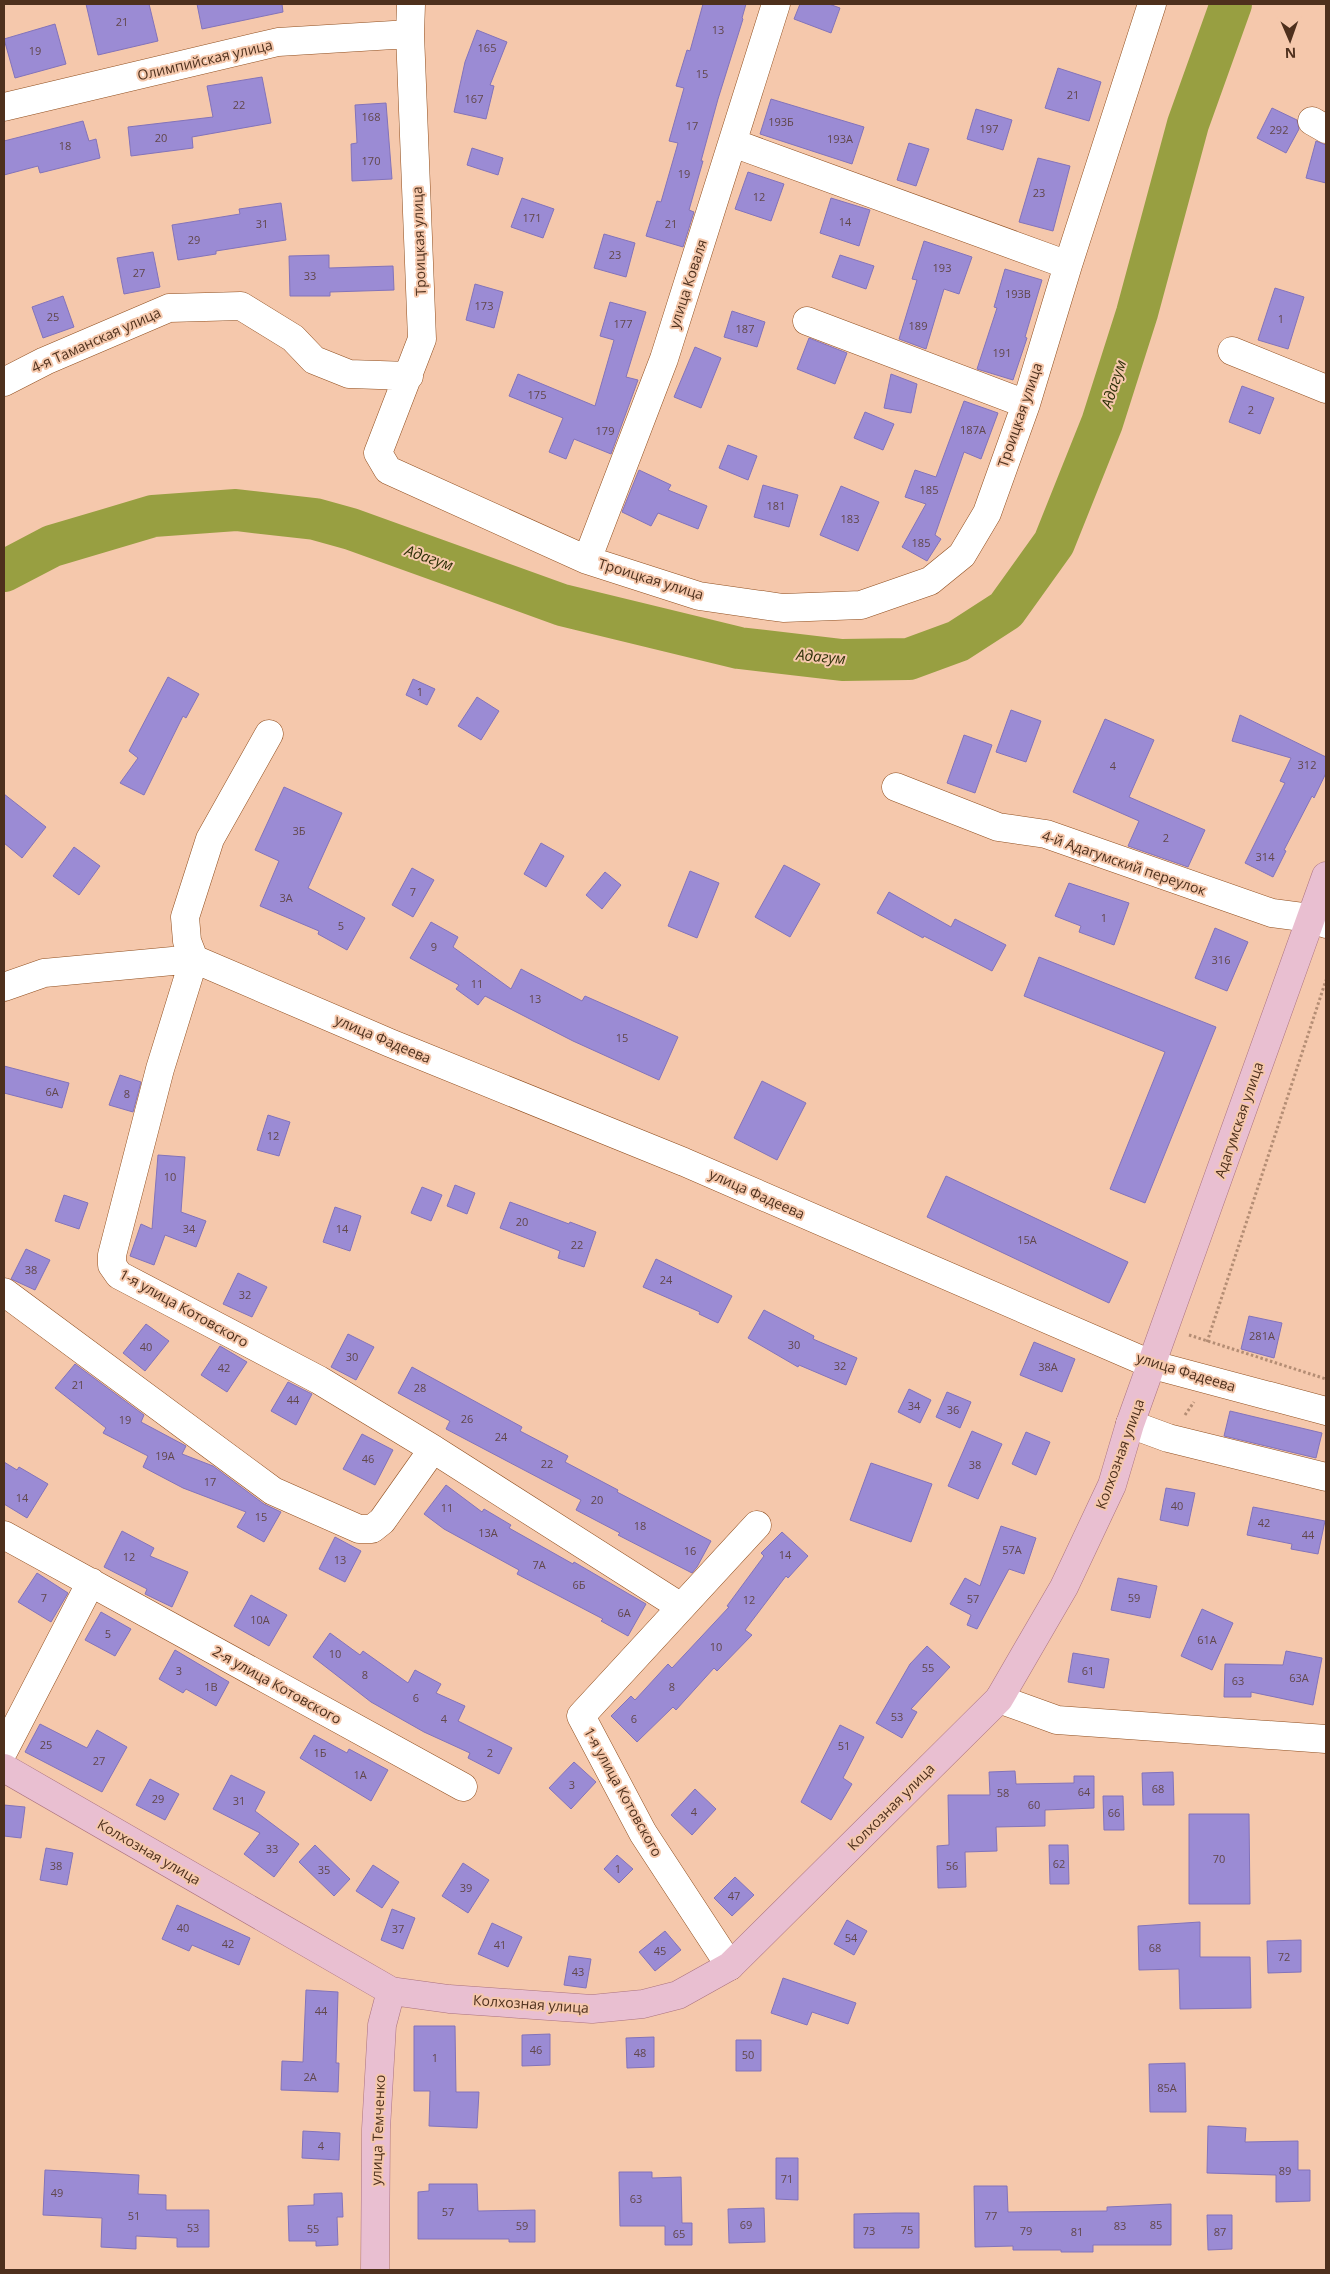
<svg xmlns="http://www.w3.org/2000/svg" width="1330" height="2274" viewBox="0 0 1330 2274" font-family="'Open Sans',sans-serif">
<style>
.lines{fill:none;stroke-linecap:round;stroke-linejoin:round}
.river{stroke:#989f41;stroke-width:42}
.building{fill:#9b8bd4;stroke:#8373ba}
.minor-casing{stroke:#904e1e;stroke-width:29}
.major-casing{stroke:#aa727e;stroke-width:29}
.path{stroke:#b48d74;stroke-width:3;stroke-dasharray:2.5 2.5;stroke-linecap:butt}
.minor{stroke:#fff;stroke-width:28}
.major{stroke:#e9bfd1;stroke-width:28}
.labels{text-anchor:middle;stroke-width:4;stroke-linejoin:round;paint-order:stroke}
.number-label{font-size:11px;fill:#61474b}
.street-label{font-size:14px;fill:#4e301d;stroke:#f5c8ac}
.water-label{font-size:15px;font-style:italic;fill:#2e3007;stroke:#f5c8ac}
</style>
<rect width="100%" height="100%" fill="#f5c8ac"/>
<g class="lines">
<path class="river" d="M4,571L52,546L153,516L236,510L315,519L351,529L562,605L739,648L842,660L909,659L958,641L1006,610L1054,543L1102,423L1137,313L1188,124L1231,4"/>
</g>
<path class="building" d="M86,4H149L158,41L98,55Z
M197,4H282L283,12L202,29Z
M703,4H746L742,18L743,19L718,99L701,161H703L689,210L694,212L683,247L646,236L657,201L661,202L678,143L669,141L684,88L676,86L687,50L690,51Z
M800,4H829L840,8L831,33L794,19Z
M55,24L66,64L15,78L4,39Z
M477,30L507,42L490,85L494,86L486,119L454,112L465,62Z
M1058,68L1101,82L1089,121L1045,108Z
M262,77L271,123L192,137L193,148L131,156L128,127L213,117L207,86Z
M771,99L864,127L852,164L760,134Z
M386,103L392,179L352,181L351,144L357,143L355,105Z
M1272,108L1297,120L1299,129L1286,153L1257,138Z
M976,109L1012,120L1003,150L967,139Z
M83,121L89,141L96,139L100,158L40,173L38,166L4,175V141Z
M1316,141L1326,145V183L1306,178Z
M909,143L929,149L916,186L897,180Z
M472,148L503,158L498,175L467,165Z
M1038,158L1070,166L1053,231L1019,222Z
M748,172L784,184L771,221L735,209Z
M522,198L554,209L543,238L511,227Z
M831,198L870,210L859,246L820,233Z
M281,203L286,240L216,251V254L178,260L172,225L240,214L239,209Z
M604,234L635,243L626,277L594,268Z
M924,241L972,257L959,294L944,289L926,349L899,339L917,280L912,279Z
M153,252L160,287L124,294L117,258Z
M329,255V268L393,266L394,290L330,292V296H290L289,256Z
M840,255L874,266L866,289L832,277Z
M1005,269L1042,280L1025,337L1027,338L1013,380L977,369L997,308L994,307Z
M475,284L503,292L494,328L466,320Z
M1275,288L1304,297L1288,349L1258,340Z
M63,296L74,327L43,338L32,307Z
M610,302L646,312L626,377L638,380L611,454L574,439L566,459L549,452L563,418L509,396L518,374L595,406L614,340L600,336Z
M732,311L765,322L757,347L724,337Z
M809,338L847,353L835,384L797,369Z
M695,347L721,358L701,408L674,397Z
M891,374L917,384L911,413L884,408Z
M1242,386L1274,398L1260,434L1229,422Z
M964,401L998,413L981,459L964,452L935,535L941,539L927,561L902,547L926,504L905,497L915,470L936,477Z
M865,412L894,424L883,450L854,438Z
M728,445L757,456L748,480L719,468Z
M639,470L671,485L668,490L707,506L698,529L658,513L651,526L622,512Z
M763,485L798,495L789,527L754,517Z
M841,486L879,502L858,551L820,535Z
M168,677L199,694L186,718L183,716L144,795L120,783L138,758L129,751Z
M413,679L435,689L427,705L406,695Z
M477,697L499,711L481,740L458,726Z
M1011,710L1041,721L1026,762L996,752Z
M1240,715L1326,757V773L1314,798L1312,796L1284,850L1286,851L1273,877L1245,863L1285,783L1280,781L1291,758L1232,741Z
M1105,719L1154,740L1129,797L1205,830L1188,867L1128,846L1139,821L1073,792Z
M964,735L992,745L975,793L947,783Z
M284,787L342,813L308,888L365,918L347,950L318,934L319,931L260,906L279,861L255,850Z
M4,794L46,827L22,858L4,843Z
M541,843L564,856L546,887L524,874Z
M74,847L100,866L79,895L53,876Z
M784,865L820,884L790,937L755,917Z
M412,868L434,880L413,917L392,905Z
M690,871L719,883L697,938L668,926Z
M605,872L621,885L602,909L586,895Z
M1069,883L1129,903L1114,945L1079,932L1081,926L1055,916Z
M889,892L951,927L955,919L1006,945L992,971L924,936L923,938L877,913Z
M431,922L458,937L453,947L511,989L521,969L582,1001L585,996L678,1037L659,1080L573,1041L485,996L478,1005L456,989L459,985L410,958Z
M1215,928L1248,942L1227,991L1195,978Z
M1039,957L1216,1027L1145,1203L1110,1189L1165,1052L1024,996Z
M4,1066L69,1083L62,1108L4,1093Z
M120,1075L141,1082L133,1112L109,1105Z
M762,1081L806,1103L777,1160L734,1138Z
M268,1115L290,1122L279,1156L257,1150Z
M158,1155L185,1157L181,1212L206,1221L196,1247L165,1235L154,1265L130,1256L141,1224L152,1229Z
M946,1176L1128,1262L1109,1303L927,1217Z
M455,1185L475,1193L467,1214L447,1206Z
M422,1187L442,1195L431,1221L411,1213Z
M64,1195L88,1203L79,1229L55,1221Z
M510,1202L569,1224L570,1222L596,1232L584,1267L558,1258L560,1251L500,1228Z
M335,1207L361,1216L350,1251L323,1242Z
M26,1249L50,1260L35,1290L11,1279Z
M656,1259L732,1296L718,1323L699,1314L700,1312L643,1287Z
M238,1273L267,1287L252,1317L223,1304Z
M764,1310L814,1336L813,1339L857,1358L846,1385L799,1365L798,1367L748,1338Z
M1249,1316L1282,1323L1274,1358L1241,1349Z
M146,1324L169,1341L145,1371L123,1353Z
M348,1334L374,1347L356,1380L331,1367Z
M1034,1342L1075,1359L1062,1392L1020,1375Z
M220,1346L247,1362L227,1392L201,1375Z
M75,1364L144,1415L141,1422L186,1446L182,1454L213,1466L264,1504L281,1512L264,1542L237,1527L246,1512L183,1488L143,1467L148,1456L103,1433L106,1428L55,1388Z
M412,1367L522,1427L520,1431L568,1456L565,1462L618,1490L617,1492L711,1541L697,1567L692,1573L618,1535L620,1533L576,1510L581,1500L446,1429L450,1421L398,1393Z
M288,1382L312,1394L296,1425L271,1411Z
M909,1389L931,1400L920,1423L898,1412Z
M947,1392L971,1402L960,1428L936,1417Z
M1230,1411L1322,1433L1316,1458L1224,1436Z
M972,1431L1002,1444L978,1499L948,1486Z
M1026,1432L1050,1442L1036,1475L1012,1464Z
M362,1434L393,1450L375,1485L343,1469Z
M4,1462L17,1470L19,1467L48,1484L27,1518L4,1504Z
M871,1463L932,1484L911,1542L850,1520Z
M446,1485L482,1512L484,1509L511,1525L509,1528L573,1564L574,1562L646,1604L628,1636L601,1621L603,1619L517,1574L519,1570L444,1529L424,1514Z
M1166,1488L1195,1493L1188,1526L1160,1520Z
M1253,1507L1325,1521L1318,1554L1291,1549L1292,1544L1247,1535Z
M1001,1526L1036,1538L1024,1574L1009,1569L977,1629L967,1625L971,1615L950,1604L965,1578L980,1586Z
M122,1531L154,1548L150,1556L188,1572L172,1607L145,1594L147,1589L104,1567Z
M782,1532L808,1556L788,1578L786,1576L745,1630L752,1635L717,1671L714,1668L676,1710L673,1707L637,1742L611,1716L631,1696L635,1700L668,1664L672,1668L729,1607L727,1606L764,1556L761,1553Z
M335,1537L361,1551L345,1582L319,1569Z
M37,1573L68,1593L51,1622L18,1602Z
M1118,1578L1157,1586L1150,1618L1111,1610Z
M251,1595L287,1615L269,1646L234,1626Z
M1202,1609L1233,1623L1212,1670L1181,1656Z
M101,1612L131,1629L115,1656L85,1640Z
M330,1633L360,1655L363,1651L408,1683L415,1670L441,1684L436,1693L465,1706L458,1721L512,1748L499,1774L468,1758L470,1753L424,1732L371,1702L313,1657Z
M927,1646L950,1667L911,1709L917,1712L902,1738L876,1723L910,1664Z
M175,1650L229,1682L216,1706L186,1689L183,1693L159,1679Z
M1286,1651L1322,1658L1313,1705L1251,1692V1697H1224L1225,1664L1283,1665Z
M1073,1653L1109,1659L1104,1688L1068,1682Z
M40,1724L87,1748L97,1730L127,1747L102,1792L25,1752Z
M840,1725L864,1737L843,1778L852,1784L831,1820L801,1802Z
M314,1735L347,1753L349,1749L388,1770L371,1801L300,1758Z
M574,1762L596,1782L571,1809L549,1788Z
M1015,1771L1016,1784L1074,1783V1776H1094V1808L1045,1810V1826L996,1827L997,1851L965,1852L966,1887L938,1888L937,1846L949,1845L948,1795H990L989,1772Z
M1173,1772L1174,1805H1143L1142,1773Z
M231,1775L265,1792L255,1811L299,1844L274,1877L244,1854L260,1833L213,1809Z
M150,1779L179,1794L165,1820L136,1805Z
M695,1789L716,1809L692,1835L671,1815Z
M1103,1796H1123L1124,1830H1104Z
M4,1805L25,1807L21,1838L4,1836Z
M1189,1814H1249L1250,1904H1189Z
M315,1845L350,1879L334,1896L299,1862Z
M1049,1845H1068L1069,1884H1050Z
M46,1848L73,1853L67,1885L40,1880Z
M617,1855L633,1869L619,1883L604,1869Z
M463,1863L489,1880L468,1913L442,1896Z
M373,1865L399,1882L382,1908L356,1891Z
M735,1877L754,1895L732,1916L714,1898Z
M177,1905L250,1938L239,1965L192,1945L189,1951L162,1939Z
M392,1909L415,1918L403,1949L381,1940Z
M847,1920L867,1931L854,1955L834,1944Z
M1200,1922V1957H1250L1251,2008L1180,2009L1179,1969L1139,1970L1138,1926Z
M492,1923L522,1937L508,1967L478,1954Z
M665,1931L681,1950L655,1971L639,1952Z
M1301,1940V1972L1268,1973L1267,1941Z
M569,1956L591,1959L586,1988L564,1985Z
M783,1978L856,2003L848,2024L812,2012L807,2025L771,2013Z
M306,1990L338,1992L336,2063H339L338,2092L281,2090L282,2061L303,2062Z
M414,2026H455L456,2092H479L477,2128L429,2126L430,2091H414Z
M550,2034V2065L522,2066V2035Z
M654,2037V2067L627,2068L626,2038Z
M736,2040H761V2071H736Z
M1185,2063L1186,2112H1150L1149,2064Z
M1208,2126L1246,2128L1245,2142L1298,2141V2170H1310V2201L1276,2202V2175L1207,2173Z
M303,2131L340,2133L339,2160L302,2158Z
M776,2158H798V2200L776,2199Z
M45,2170L139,2175L138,2194L166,2195V2210H209V2247H177V2238L136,2236V2249L101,2247L102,2218L43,2215Z
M619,2172H652V2178L681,2177L682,2223H692V2245H665V2226H620Z
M429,2184H477L478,2211L535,2210V2242H509V2239H418V2192L429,2191Z
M974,2186H1007L1008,2212L1107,2211V2207L1171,2204V2245H1093V2252H1061V2250H1013V2246L975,2247Z
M337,2193H342L343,2217H337L338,2245L316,2246V2241H289L288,2206L314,2205V2194Z
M764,2208L765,2242L729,2243L728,2209Z
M895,2213H919V2248H854V2214Z
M1207,2215H1232V2249L1208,2250Z"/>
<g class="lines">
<defs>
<path id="minor" d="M411,4L410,34L422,339L378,453L388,470L587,560L699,596L783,608L861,605L930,581L962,555L987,513L1026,404L1068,265L1152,4
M4,107L278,42L410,34
M1312,121L1326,129
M733,143L1068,265
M807,321L1026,404
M1232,351L1326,389
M4,382L45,361L169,308L241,306L293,338L314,360L349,374L409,376
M587,560L664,359L776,4
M269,734L210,839L185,917L187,941L194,959L160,1069L112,1255V1265L119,1275L319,1380L433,1449L681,1607
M896,787L998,827L1046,834L1272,913L1310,918L1326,924
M4,987L44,973L194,959L390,1043L684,1162L1153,1365L1326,1411
M4,1292L273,1491L359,1529H372L382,1521L433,1449
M1130,1424L1168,1438L1326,1477
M4,1535L463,1787
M999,1699L1057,1720L1326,1739
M4,1750L91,1582
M730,1966L643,1833L581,1716L757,1525"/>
<path id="major" d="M4,1768L391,1991L449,1999L592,2009L643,2004L678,1995L730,1966L999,1699L1064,1587L1112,1485L1130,1424L1326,876
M375,2270L376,2129L382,2025L391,1991"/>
</defs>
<use href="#minor" class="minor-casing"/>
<use href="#major" class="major-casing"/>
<path class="path" d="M1189,1335L1326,1379
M1207,1342L1326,980
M1185,1415L1194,1402"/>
<use href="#minor" class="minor"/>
<use href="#major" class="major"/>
</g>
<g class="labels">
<g class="number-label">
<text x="122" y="26">21</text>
<text x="718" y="34">13</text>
<text x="487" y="52">165</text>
<text x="35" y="55">19</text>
<text x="702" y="78">15</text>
<text x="1073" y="99">21</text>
<text x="474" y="103">167</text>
<text x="239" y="109">22</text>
<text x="371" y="121">168</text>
<text x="781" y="126">193Б</text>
<text x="692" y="130">17</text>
<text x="989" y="133">197</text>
<text x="1279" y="134">292</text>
<text x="161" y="142">20</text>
<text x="840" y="143">193А</text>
<text x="65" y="150">18</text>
<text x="371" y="165">170</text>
<text x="684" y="178">19</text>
<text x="1039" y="197">23</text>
<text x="759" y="201">12</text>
<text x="532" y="222">171</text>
<text x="845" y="226">14</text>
<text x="262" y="228">31</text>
<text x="671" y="228">21</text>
<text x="194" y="244">29</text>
<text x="615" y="259">23</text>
<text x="942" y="272">193</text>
<text x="139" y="277">27</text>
<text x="310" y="280">33</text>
<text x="1018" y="298">193В</text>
<text x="484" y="310">173</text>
<text x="53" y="321">25</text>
<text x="1281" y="323">1</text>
<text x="623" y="328">177</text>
<text x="918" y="330">189</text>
<text x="745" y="333">187</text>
<text x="1002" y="357">191</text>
<text x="537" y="399">175</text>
<text x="1251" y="414">2</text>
<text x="973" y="434">187А</text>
<text x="605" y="435">179</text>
<text x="929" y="494">185</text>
<text x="776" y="510">181</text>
<text x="850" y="523">183</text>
<text x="921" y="547">185</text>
<text x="420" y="696">1</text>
<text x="1307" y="769">312</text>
<text x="1113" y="770">4</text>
<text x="299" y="835">3Б</text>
<text x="1166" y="842">2</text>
<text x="1265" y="861">314</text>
<text x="413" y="896">7</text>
<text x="286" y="902">3А</text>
<text x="1104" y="922">1</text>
<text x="341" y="930">5</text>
<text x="434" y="951">9</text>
<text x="1221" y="964">316</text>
<text x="477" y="988">11</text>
<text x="535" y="1003">13</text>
<text x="622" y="1042">15</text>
<text x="52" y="1096">6А</text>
<text x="127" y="1098">8</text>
<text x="273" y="1140">12</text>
<text x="170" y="1181">10</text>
<text x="522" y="1226">20</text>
<text x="189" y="1233">34</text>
<text x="342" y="1233">14</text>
<text x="1027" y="1244">15А</text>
<text x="577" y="1249">22</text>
<text x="31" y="1274">38</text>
<text x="666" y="1284">24</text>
<text x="245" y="1299">32</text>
<text x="1262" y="1340">281А</text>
<text x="794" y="1349">30</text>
<text x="146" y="1351">40</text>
<text x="352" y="1361">30</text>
<text x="840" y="1370">32</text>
<text x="1048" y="1371">38А</text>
<text x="224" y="1372">42</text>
<text x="78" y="1389">21</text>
<text x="420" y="1392">28</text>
<text x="293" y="1404">44</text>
<text x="914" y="1410">34</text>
<text x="953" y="1414">36</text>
<text x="467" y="1423">26</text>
<text x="125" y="1424">19</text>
<text x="501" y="1441">24</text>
<text x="165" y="1460">19А</text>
<text x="368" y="1463">46</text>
<text x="547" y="1468">22</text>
<text x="975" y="1469">38</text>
<text x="210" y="1486">17</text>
<text x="22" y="1502">14</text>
<text x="597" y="1504">20</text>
<text x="1177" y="1510">40</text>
<text x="447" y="1512">11</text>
<text x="261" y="1521">15</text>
<text x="1264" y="1527">42</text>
<text x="640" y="1530">18</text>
<text x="488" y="1537">13А</text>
<text x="1308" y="1539">44</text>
<text x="1012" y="1554">57А</text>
<text x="690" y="1555">16</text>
<text x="785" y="1559">14</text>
<text x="129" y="1561">12</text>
<text x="340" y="1564">13</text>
<text x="539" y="1569">7А</text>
<text x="579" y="1589">6Б</text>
<text x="44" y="1602">7</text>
<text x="1134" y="1602">59</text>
<text x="973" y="1603">57</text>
<text x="749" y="1604">12</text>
<text x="624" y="1617">6А</text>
<text x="260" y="1624">10А</text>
<text x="108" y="1638">5</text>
<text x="1207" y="1644">61А</text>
<text x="716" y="1651">10</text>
<text x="335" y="1658">10</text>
<text x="928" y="1672">55</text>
<text x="179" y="1675">3</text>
<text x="1088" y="1675">61</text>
<text x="365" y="1679">8</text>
<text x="1299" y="1682">63А</text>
<text x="1238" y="1685">63</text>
<text x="211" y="1691">1В</text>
<text x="672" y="1691">8</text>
<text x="416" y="1702">6</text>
<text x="897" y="1721">53</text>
<text x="444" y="1723">4</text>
<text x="634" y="1723">6</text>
<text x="46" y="1749">25</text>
<text x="844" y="1750">51</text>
<text x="320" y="1757">1Б</text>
<text x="490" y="1757">2</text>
<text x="99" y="1765">27</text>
<text x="360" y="1779">1А</text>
<text x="572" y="1789">3</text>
<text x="1158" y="1793">68</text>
<text x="1084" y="1796">64</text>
<text x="1003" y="1797">58</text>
<text x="158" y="1803">29</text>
<text x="239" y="1805">31</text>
<text x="1034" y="1809">60</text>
<text x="694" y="1816">4</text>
<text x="1114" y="1817">66</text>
<text x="272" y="1853">33</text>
<text x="1219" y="1863">70</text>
<text x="1059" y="1868">62</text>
<text x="56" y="1870">38</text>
<text x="952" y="1870">56</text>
<text x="618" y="1873">1</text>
<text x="324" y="1874">35</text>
<text x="466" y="1892">39</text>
<text x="734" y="1900">47</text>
<text x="183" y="1932">40</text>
<text x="398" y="1933">37</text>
<text x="851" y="1942">54</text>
<text x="228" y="1948">42</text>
<text x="500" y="1949">41</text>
<text x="1155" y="1952">68</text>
<text x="660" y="1955">45</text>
<text x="1284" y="1961">72</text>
<text x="578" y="1976">43</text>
<text x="321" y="2015">44</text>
<text x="536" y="2054">46</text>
<text x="640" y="2057">48</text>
<text x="748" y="2059">50</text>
<text x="435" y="2062">1</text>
<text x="310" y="2081">2А</text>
<text x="1167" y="2092">85А</text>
<text x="321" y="2150">4</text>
<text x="1285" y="2175">89</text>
<text x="787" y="2183">71</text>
<text x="57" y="2197">49</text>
<text x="636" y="2203">63</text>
<text x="448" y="2216">57</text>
<text x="134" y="2220">51</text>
<text x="991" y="2220">77</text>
<text x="746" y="2229">69</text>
<text x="1156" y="2229">85</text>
<text x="522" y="2230">59</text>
<text x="1120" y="2230">83</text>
<text x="193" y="2232">53</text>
<text x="313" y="2233">55</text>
<text x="907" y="2234">75</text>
<text x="869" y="2235">73</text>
<text x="1026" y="2235">79</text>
<text x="1077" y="2236">81</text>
<text x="1220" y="2236">87</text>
<text x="679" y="2238">65</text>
</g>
<g class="street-label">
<text transform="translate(205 60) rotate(-13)" y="5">Олимпийская улица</text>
<text transform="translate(419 241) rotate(-92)" y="5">Троицкая улица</text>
<text transform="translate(688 284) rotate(-72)" y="5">улица Коваля</text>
<text transform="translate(96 340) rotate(-24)" y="5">4-я Таманская улица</text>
<text transform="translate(1020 415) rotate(-71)" y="5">Троицкая улица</text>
<text transform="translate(651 579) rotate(17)" y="5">Троицкая улица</text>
<text transform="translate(1124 863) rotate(19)" y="5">4-й Адагумский переулок</text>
<text transform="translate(383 1039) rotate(23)" y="5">улица Фадеева</text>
<text transform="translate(1239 1120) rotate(-71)" y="5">Адагумская улица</text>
<text transform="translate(757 1194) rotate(24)" y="5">улица Фадеева</text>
<text transform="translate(184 1308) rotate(29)" y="5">1-я улица Котовского</text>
<text transform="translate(1186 1372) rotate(17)" y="5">улица Фадеева</text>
<text transform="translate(1120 1454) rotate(-70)" y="5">Колхозная улица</text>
<text transform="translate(277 1685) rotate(29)" y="5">2-я улица Котовского</text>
<text transform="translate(623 1792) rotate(61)" y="5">1-я улица Котовского</text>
<text transform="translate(891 1807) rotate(-45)" y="5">Колхозная улица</text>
<text transform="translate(149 1852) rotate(30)" y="5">Колхозная улица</text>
<text transform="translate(531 2004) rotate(4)" y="5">Колхозная улица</text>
<text transform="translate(378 2130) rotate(-88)" y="5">улица Темченко</text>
</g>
<g class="water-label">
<text transform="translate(1114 384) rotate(-72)" y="5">Адагум</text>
<text transform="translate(429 558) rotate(19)" y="5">Адагум</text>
<text transform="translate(821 657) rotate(5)" y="5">Адагум</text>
</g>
</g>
<rect width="1330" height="2274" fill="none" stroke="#4e301d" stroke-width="10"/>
<g transform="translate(1290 40) rotate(178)" stroke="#f5c8ac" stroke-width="4" paint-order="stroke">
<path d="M0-4L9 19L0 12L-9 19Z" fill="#4e301d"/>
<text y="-8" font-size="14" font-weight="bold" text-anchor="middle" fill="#4e301d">N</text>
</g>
</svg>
